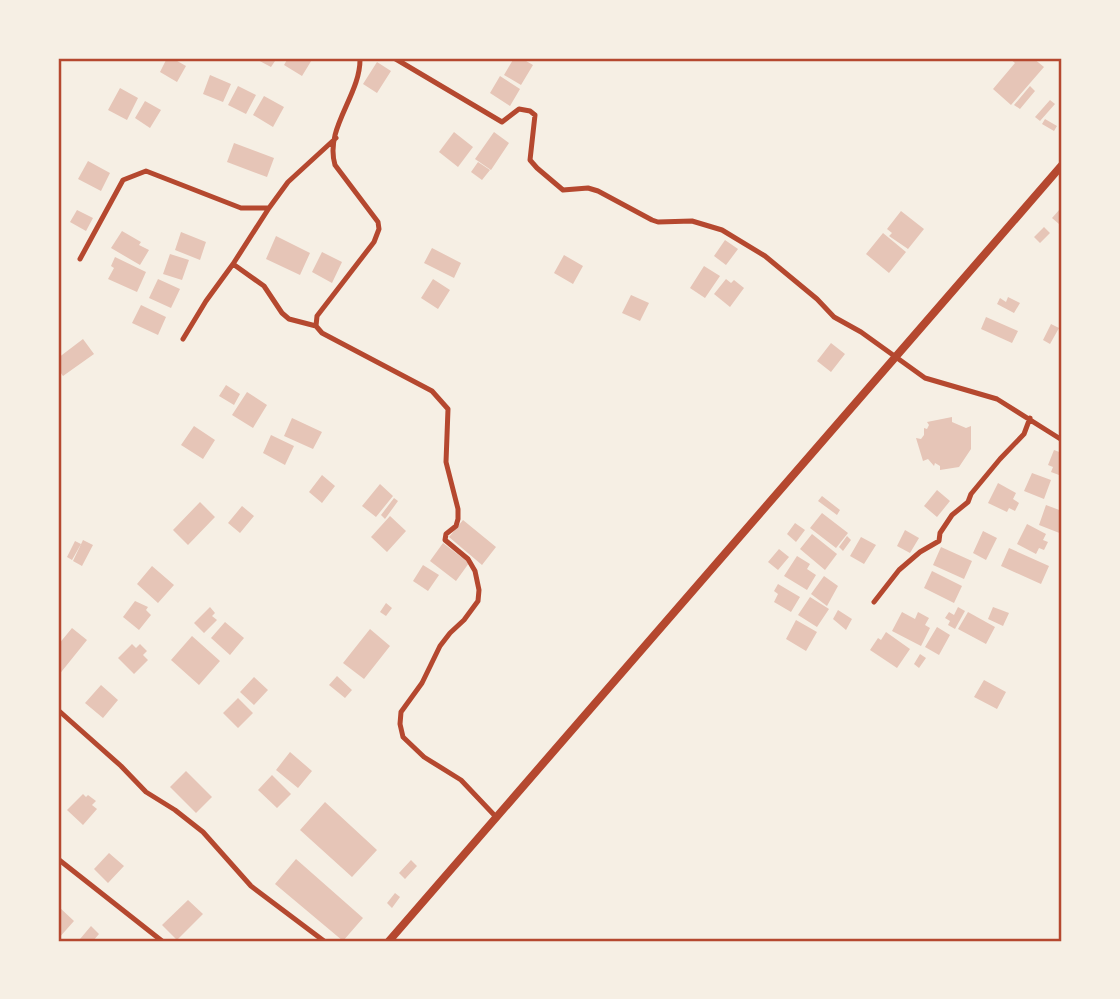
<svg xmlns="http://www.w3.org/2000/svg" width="1120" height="999" viewBox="0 0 1120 999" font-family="'Fira Sans',sans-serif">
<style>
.building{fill:#e6c5b7}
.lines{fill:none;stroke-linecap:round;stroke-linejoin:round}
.minor{stroke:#b5482f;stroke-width:5}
.primary{stroke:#b5482f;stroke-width:8}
.neatline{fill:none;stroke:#b5482f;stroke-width:2.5}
</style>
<rect width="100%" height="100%" fill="#f6efe4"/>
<path class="building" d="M167,58H172L186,66L177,82L160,72Z
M254,58H277L271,67Z
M288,58H313L302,76L284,65Z
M514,58H521L533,65L521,85L504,75Z
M1009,58H1033L1044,67L1011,105L993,89L1015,63Z
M377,62L391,71L377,93L363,84Z
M210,75L231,84L223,102L203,94Z
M500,76L520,89L510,106L490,93Z
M238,86L256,95L246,114L228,105Z
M1030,86L1035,91L1020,109L1014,105Z
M120,88L138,98L127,120L108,110Z
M264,96L284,107L273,127L253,115Z
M1050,100L1055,104L1040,121L1035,117Z
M145,101L161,110L150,128L135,118Z
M1045,119L1057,126L1054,131L1042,124Z
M454,132L473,147L458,167L439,152Z
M494,132L509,143L491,170L475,159Z
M234,143L274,158L267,177L227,162Z
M88,161L110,173L101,191L78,179Z
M478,162L490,170L482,180L471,172Z
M1060,209L1062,221L1059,224L1052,218Z
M77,210L93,218L86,231L70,222Z
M901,211L924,229L908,249L889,236L892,233L887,229Z
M1044,227L1050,233L1040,243L1034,237Z
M122,231L141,242L139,245L149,250L140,265L111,248Z
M181,232L206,242L200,260L175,250Z
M883,233L906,252L889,273L866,254Z
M276,236L310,253L300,275L266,259Z
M725,240L738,249L726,265L714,256Z
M432,248L461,263L454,278L424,263Z
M322,252L342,262L332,283L312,272Z
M170,254L189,260L182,280L163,274Z
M564,255L583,266L573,284L554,273Z
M115,257L146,272L137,292L108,279L114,268L111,266Z
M704,266L720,276L705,298L690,288Z
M158,279L180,289L171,308L149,298Z
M433,279L450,290L438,309L421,298Z
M726,279L731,283L734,280L744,288L730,307L714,294Z
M631,295L649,303L640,321L622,313Z
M1008,297L1020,303L1014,313L997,304L1000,298L1006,302Z
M141,305L166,317L158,335L132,323Z
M986,317L1018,331L1012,343L981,329Z
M1051,324L1059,328L1050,344L1043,340Z
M83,339L94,354L63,376L58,369V358Z
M831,343L845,354L831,372L817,361Z
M226,385L240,394L234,405L219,396Z
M247,392L267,405L253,428L232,415Z
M952,417V422L966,428L971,426V449L959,467L940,470V466L935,463L934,466L928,459L923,461L916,438L921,439L924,435V428L927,429L929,425L927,422Z
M292,418L322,432L313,449L284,436Z
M194,426L215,440L203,459L181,445Z
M271,435L294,446L285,465L263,453Z
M1054,450L1062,453V472L1060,471L1059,475L1051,472L1053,467L1048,465Z
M1032,473L1051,480L1044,499L1024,491Z
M322,475L335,486L322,503L309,492Z
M998,483L1016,493L1013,499L1019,503L1015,511L1009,508L1007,512L988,503Z
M380,484L393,496L376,517L362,506Z
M937,490L950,501L937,517L924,506Z
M822,496L840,510L837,515L818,501Z
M394,498L398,501L385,519L381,515Z
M200,502L215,517L188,545L173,530Z
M1046,505L1062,511V534L1039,525Z
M242,506L254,516L240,533L228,523Z
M822,513L848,533L836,548L810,528Z
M390,516L406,531L387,552L371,537Z
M463,520L496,547L482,565L449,537Z
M795,523L805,530L796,542L787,534Z
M1027,524L1046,534L1043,540L1048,542L1044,550L1039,548L1036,554L1017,544Z
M905,530L919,538L910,553L897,546Z
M983,531L997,538L986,560L973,553Z
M812,534L837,554L825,570L800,549Z
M847,536L851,540L843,551L839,547Z
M861,537L876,545L864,564L850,556Z
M83,540L93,545L82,566L73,561Z
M75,541L81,544L72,560L67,557Z
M443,543L469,563L456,581L430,561Z
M941,547L972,561L964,579L933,565Z
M1009,548L1049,566L1041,584L1001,566Z
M779,549L789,557L778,570L768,562Z
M797,556L810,564L807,569L816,575L807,590L784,576Z
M423,565L439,575L428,591L413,581Z
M152,566L174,585L158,603L137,584Z
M932,571L962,586L954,603L924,588Z
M824,576L838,586L827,606L811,594Z
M778,584L800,597L791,612L774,602L778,594L774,591Z
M810,597L829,609L817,627L798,615Z
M135,601L148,607L146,610L151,615L139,630L123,617Z
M386,603L392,608L386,616L380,612Z
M210,607L215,613L212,616L217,620L204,633L194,623Z
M958,607L965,611L955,629L948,625L950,621L945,618L949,612L954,615Z
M993,607L1009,613L1003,626L988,619Z
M838,610L852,619L846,630L833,619Z
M902,612L915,619L918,612L929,618L925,625L930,628L921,646L892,631Z
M968,612L995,627L986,644L958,629Z
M796,620L817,632L806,651L786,639Z
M225,622L244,638L230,655L211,638Z
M937,627L950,635L939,655L925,647Z
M72,628L87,640L58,676V645Z
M370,629L390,646L364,679L343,663Z
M886,632L910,649L897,668L870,650L878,638L881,640Z
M192,636L220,661L199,685L171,660Z
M132,644L136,648L140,644L147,651L143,655L148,660L134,674L118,658Z
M920,654L926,658L919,668L914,664Z
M337,676L352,690L345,698L329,685Z
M254,677L268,690L254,705L240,692Z
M984,680L1006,692L997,709L974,697Z
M101,685L118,700L103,718L85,703Z
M238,698L253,713L238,728L223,713Z
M290,752L312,771L298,788L276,770Z
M186,771L212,797L196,813L170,787Z
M272,775L291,794L277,808L258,790Z
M83,794L86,797L88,795L96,801L92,805L97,809L83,825L67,810Z
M325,802L377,850L352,877L300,830Z
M109,853L124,866L108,883L94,869Z
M296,859L363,918L343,941L275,884Z
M411,860L417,866L405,879L399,873Z
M395,893L400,897L392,908L387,903Z
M188,900L203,914L177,940L162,925Z
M59,907L74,921L58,939V908Z
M91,926L99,934L93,941H83L80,939Z"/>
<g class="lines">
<path class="minor" d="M394,58L502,122L519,109L530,111L535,115L530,160L537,168L563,190L588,188L598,191L652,220L658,222L692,221L722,230L765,256L817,299L834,317L861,332L925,378L997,399L1062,440
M269,208L233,264L264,286L282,313L289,319L316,326L322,333L432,391L448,409L446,462L458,509V519L456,526L446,534L445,540L468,559L475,571L479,590L478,601L464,620L450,633L440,646L422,683L401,712L400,724L403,737L424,757L461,780L497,818
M80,259L123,180L146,171L241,208H269L288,182L336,138
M316,326L317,316L374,242L379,229L378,222L335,165C324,128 361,95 360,58
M183,339L206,301L233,264
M874,602L899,570L920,552L939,541L940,533L952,515L968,502L971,494L1000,459L1024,434L1030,418
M58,710L121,766L146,792L175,810L203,832L251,886L324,941
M58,859L162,941"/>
<path class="primary" d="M389,941L1062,165"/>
</g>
<rect width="1120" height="999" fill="none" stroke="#f6efe4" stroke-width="119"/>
<rect x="60" y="60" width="1000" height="880" class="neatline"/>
</svg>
